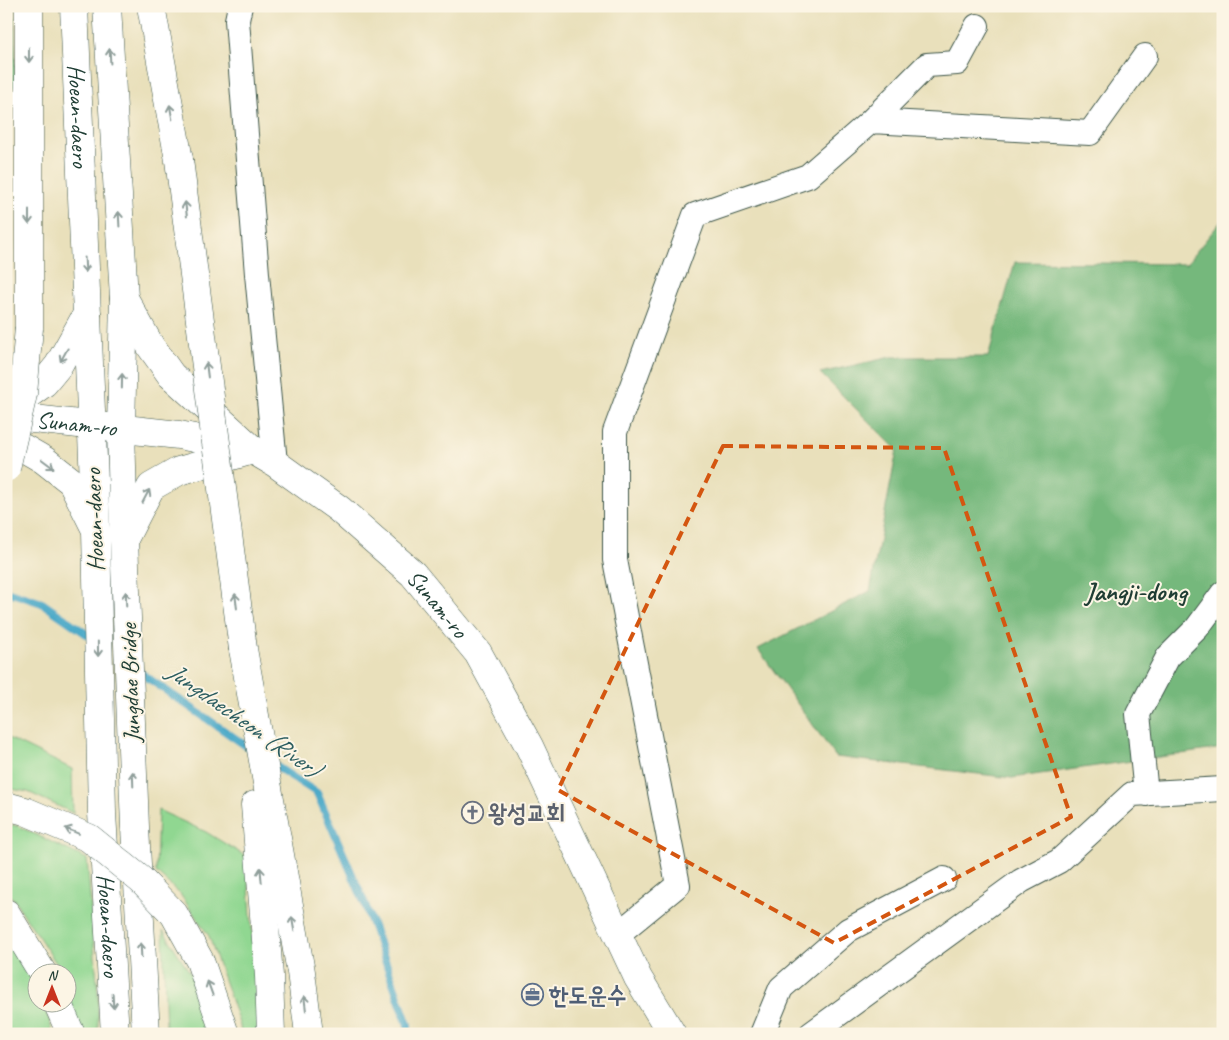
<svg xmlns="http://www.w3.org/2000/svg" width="1229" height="1040" viewBox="0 0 1229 1040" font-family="Caveat,'Poor Story',sans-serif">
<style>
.green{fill:#90d791;stroke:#588a62}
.forest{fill:#74b87b;stroke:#4a7a58}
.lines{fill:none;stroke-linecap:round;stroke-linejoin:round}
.stream{stroke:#48a8c7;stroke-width:8}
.street-casing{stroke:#3d5548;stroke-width:26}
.secondary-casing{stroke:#3d5548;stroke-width:29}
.primary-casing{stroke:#3d5548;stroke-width:29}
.highway-casing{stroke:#3d5548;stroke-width:29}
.street{stroke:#fff;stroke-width:24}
.secondary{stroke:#fff;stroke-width:28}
.primary{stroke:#fff;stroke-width:28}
.highway{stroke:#fff;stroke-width:28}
.highway-bridge-casing{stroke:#3d5548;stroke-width:29;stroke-linecap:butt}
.highway-bridge{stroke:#fff;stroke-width:28}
.oneway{stroke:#8f9e9a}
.marked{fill:none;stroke:#d45610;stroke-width:4;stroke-dasharray:10 6;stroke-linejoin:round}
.labels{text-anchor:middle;stroke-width:4;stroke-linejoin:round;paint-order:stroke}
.street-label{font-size:24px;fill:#1f3d34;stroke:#fcf5e5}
.worship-label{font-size:24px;font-weight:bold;fill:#5b616d;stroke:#fcf5e5;text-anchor:start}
.service-label{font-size:24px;font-weight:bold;fill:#4e5e75;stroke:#fcf5e5;text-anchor:start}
.water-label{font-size:25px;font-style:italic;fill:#2b5d60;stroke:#fcf5e5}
.quarter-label{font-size:26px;font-weight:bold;fill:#1f3d34;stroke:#fcf5e5}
</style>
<rect width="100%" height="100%" fill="#fcf5e5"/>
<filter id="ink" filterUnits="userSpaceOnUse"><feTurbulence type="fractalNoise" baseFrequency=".02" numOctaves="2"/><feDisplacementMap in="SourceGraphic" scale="10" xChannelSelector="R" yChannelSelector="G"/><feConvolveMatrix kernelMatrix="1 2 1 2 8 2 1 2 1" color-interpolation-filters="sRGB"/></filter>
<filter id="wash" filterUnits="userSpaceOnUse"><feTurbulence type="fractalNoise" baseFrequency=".0096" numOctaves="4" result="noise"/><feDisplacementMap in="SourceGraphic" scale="20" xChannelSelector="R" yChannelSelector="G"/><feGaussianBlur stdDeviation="1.12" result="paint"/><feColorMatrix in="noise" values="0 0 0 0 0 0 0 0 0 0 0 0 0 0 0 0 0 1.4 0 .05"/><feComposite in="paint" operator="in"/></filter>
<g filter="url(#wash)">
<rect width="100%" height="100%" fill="#e9e0bb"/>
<path class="green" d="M6,737L72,769L73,813L28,792L6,788Z
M158,810L206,832L247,857L259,1034H241L240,1026L209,936L180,894L156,872Z
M6,824L18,826L87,859L98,994V1034H78L68,990V972H62L13,898L6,894Z
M163,930L194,979L211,1034H166Z
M6,942C19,960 37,980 38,1002L42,1003L49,1019L53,1034H6Z"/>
<path class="forest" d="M6,6H14L16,84L6,100Z
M1223,219V748L1012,778L836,757L758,649L870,591L897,450L820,373L891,357H988L1015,262L1186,264Z"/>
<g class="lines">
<path class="stream" d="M6,591L42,603L91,637
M135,669L255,752
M271,763L317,793L365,904L408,1025V1034"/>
</g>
</g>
<g filter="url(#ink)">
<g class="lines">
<defs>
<path id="street" d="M240,6L237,20L257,274L275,463
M871,121L927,65L957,63L977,26
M1146,794L1138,714L1168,657L1197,628L1223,593
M618,934L678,885L615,560V432L695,215L808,176L871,121L1090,133L1145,56
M762,1034L781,988L848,930L944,879
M811,1034L1021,881L1059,861L1132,794L1223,789"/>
<g id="secondary">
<path id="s1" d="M6,416L179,435L253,450L275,463L339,509L413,574L478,653L529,746L638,978L672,1034"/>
</g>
<g id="primary">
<path id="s2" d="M74,6L96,530"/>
<path d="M107,6L124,298L121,430L124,539"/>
<path d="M124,298L151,347L171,375L253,450"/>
<path d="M7,410L44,383L58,366L87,314"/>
</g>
<g id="highway">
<path d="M29,6V328"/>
<path d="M151,6L179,160"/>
<path id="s3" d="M6,438L44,460L72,482L96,530L102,813L115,1034"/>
<path d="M243,649L301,972L309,1034"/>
<path d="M255,805L269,976L271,1034"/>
<path d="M6,913L42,972"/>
<path d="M57,1002L71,1034"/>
<path d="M146,1034L135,827L124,539L151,487L179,471L253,450"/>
</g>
</defs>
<use href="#street" class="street-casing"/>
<use href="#secondary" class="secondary-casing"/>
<use href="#primary" class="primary-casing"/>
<use href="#highway" class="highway-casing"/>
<use href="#street" class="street"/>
<use href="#secondary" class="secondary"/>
<use href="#primary" class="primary"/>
<use href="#highway" class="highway"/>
<defs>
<path id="highway-bridge" d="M179,160L243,649
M6,468L23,394L29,328
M6,806L25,811L89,838L141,880L174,914L200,961L225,1034"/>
</defs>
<use href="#highway-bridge" class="highway-bridge-casing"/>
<use href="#highway-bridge" class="highway-bridge"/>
</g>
<defs><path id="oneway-shaft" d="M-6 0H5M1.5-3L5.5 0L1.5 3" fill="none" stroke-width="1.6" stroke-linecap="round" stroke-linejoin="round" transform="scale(1.25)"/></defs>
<g class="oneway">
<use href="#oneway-shaft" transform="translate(29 55) rotate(90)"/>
<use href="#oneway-shaft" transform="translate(110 56) rotate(-93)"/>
<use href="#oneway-shaft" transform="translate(171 112) rotate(-100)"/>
<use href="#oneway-shaft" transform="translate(186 209) rotate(-97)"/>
<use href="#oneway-shaft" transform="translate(29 217) rotate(90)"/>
<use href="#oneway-shaft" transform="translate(119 219) rotate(-93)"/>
<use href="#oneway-shaft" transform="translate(85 265) rotate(87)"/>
<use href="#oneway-shaft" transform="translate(64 355) rotate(119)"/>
<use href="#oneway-shaft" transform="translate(207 370) rotate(-97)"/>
<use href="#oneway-shaft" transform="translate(122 381) rotate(-89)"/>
<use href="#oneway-shaft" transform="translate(48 464) rotate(37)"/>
<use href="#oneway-shaft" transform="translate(146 496) rotate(-62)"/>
<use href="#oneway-shaft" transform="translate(126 599) rotate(-92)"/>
<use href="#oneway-shaft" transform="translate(236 601) rotate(-97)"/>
<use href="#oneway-shaft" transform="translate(98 649) rotate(89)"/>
<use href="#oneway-shaft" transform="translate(133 779) rotate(-92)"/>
<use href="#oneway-shaft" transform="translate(72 831) rotate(-158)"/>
<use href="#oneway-shaft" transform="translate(261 875) rotate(-95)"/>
<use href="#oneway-shaft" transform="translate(293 924) rotate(-100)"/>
<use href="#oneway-shaft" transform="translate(141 950) rotate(-93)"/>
<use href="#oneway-shaft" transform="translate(210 988) rotate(-110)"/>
<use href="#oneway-shaft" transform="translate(113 1001) rotate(87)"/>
<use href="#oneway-shaft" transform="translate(305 1003) rotate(-97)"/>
</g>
</g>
<path class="marked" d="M723,446L944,448L1071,817L834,943L558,790Z"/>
<defs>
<symbol id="church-ring" viewBox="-11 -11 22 22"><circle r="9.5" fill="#fcf5e5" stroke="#6b7280" stroke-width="1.5"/><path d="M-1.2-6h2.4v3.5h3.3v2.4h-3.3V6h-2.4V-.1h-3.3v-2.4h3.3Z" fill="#6b7280"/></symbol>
<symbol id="office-ring" viewBox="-11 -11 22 22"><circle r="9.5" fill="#fcf5e5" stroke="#5c6f8a" stroke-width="1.5"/><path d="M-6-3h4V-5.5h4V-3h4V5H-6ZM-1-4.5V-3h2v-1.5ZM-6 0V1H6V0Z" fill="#5c6f8a"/></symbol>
</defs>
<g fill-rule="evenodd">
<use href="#church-ring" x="460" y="800" width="25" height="25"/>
<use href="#office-ring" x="520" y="982" width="25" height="25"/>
</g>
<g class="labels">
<g class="street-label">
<text dy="8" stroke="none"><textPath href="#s2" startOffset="110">Hoean-daero</textPath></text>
<text dy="8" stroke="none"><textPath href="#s1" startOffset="71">Sunam-ro</textPath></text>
<text transform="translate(94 520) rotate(-92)" y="8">Hoean-daero</text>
<text dy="8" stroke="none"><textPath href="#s1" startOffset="491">Sunam-ro</textPath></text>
<text transform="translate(130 683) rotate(-92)" y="8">Jungdae Bridge</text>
<text dy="8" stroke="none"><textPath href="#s3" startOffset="529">Hoean-daero</textPath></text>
</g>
<g class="worship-label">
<text x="488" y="821">왕성교회</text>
</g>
<g class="service-label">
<text x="549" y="1003">한도운수</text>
</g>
<g class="water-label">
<text transform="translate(244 719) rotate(35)" y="9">Jungdaecheon (River)</text>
</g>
<g class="quarter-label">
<text x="1136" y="600">Jangji-dong</text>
</g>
</g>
<rect width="1229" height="1040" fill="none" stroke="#fcf5e5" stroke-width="25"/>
<g transform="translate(52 988)"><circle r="24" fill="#fcf5e5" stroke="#a4ab9e"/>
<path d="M0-4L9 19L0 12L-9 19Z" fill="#c8321e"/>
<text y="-8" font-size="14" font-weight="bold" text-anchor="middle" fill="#1f3d34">N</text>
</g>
</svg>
